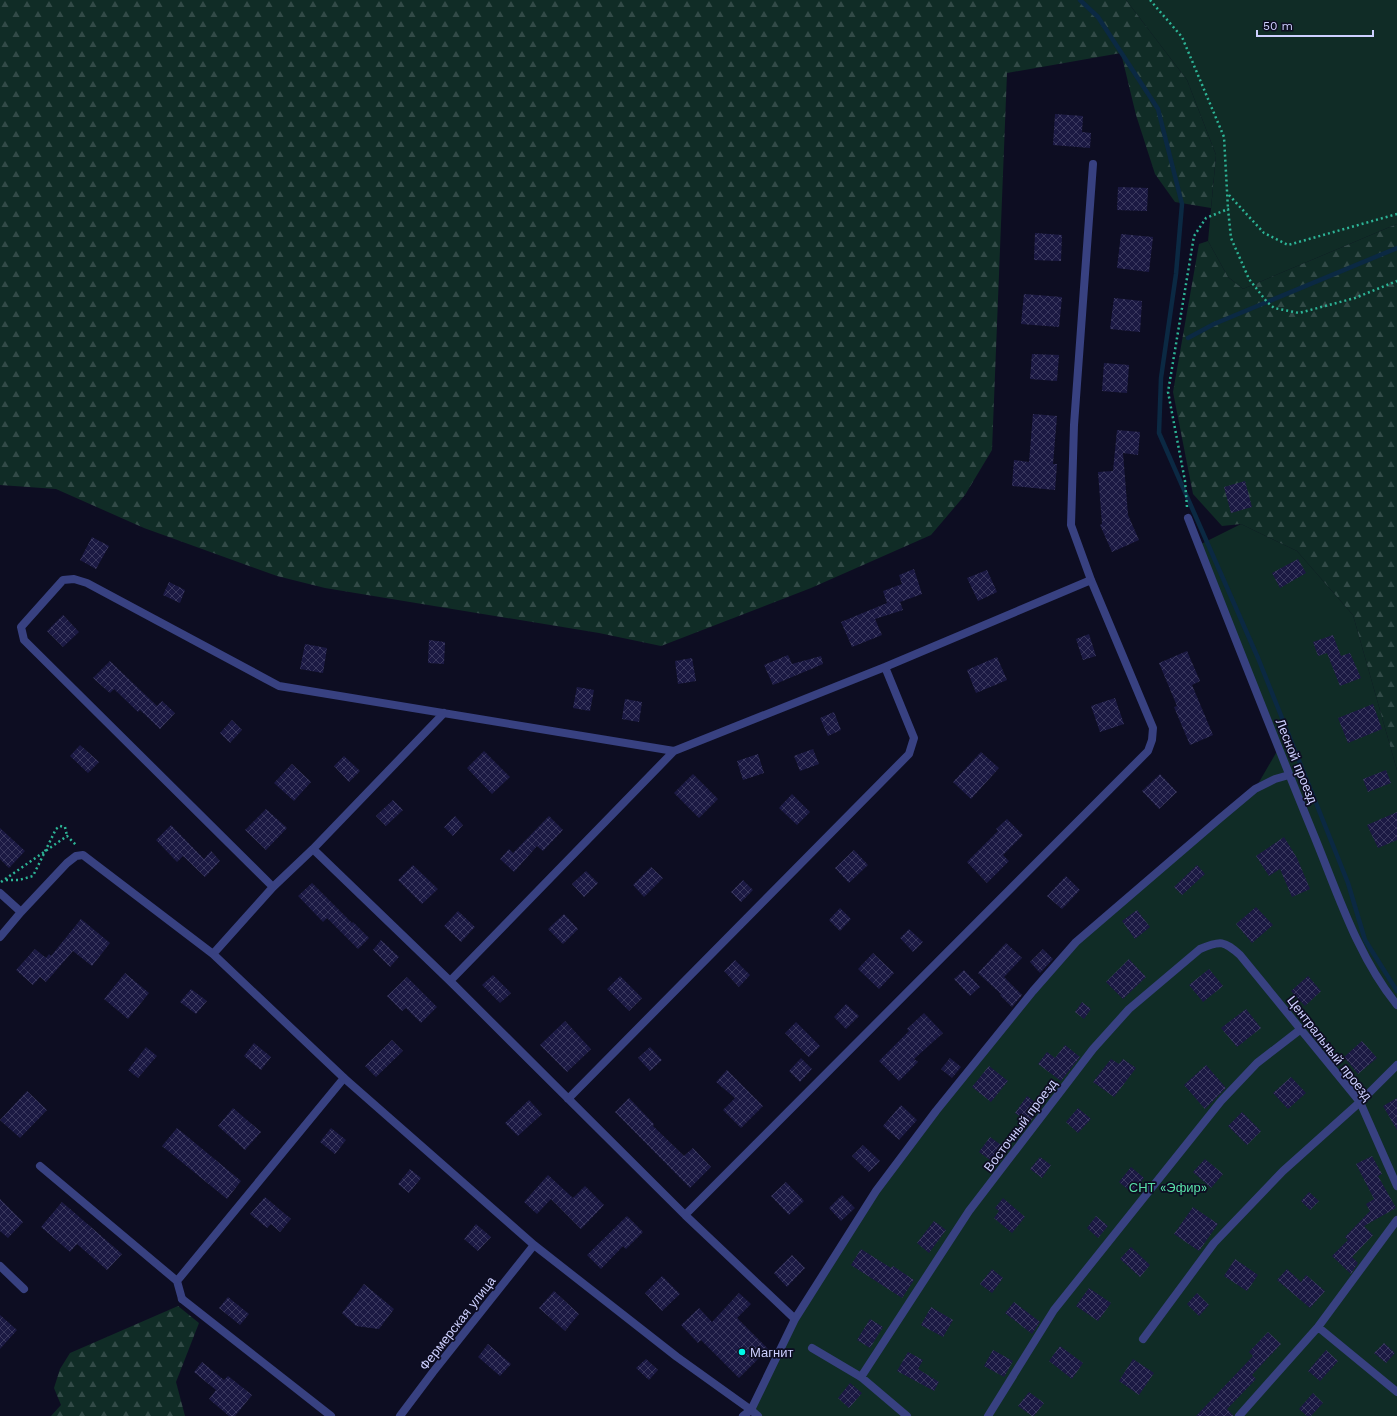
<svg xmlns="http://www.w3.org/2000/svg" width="1397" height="1416" viewBox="0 0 1397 1416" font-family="'Work Sans',sans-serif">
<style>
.green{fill:#102c26}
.forest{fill:url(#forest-firs)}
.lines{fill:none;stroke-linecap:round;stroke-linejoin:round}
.stream{stroke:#0b2943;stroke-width:4.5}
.building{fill:url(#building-cross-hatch)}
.path{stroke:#2db496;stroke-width:2.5;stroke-dasharray:2 3;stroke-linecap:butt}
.service{stroke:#384181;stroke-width:8}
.minor{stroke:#384181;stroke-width:8}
.poi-dot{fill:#00f9e8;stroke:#0d0d22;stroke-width:1.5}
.labels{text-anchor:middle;stroke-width:3.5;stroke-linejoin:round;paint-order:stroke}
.street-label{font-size:13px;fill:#ced0ff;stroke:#0d0d22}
.park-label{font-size:13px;fill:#59e0a8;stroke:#0d0d22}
.poi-label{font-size:13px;fill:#ced0ff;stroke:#0d0d22;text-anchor:start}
</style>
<defs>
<pattern id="forest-firs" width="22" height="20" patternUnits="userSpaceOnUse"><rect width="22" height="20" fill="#102c26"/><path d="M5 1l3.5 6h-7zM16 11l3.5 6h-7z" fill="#324a47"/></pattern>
<pattern id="building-cross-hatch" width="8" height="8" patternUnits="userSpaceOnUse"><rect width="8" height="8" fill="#1b1943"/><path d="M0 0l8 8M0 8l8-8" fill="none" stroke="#3b395f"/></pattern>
</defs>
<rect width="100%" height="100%" fill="#0d0d22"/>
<path class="green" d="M1126,0H1397V224L1243,289L1228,277L1208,241L1216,155L1187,80Z
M1241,524L1297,551L1353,615L1397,770V1416H758L751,1410L797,1322L876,1191L1076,942L1255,789L1280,746L1199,545Z"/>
<path class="forest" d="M0,0H1126L1187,80L1216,155L1211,208L1175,202L1155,174L1136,115L1121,53L1007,73L992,450L965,495L931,535L811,588L661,646L599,633L325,588L277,576L144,528L56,489L0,485Z
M1397,224V770L1353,615L1297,551L1241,524L1222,526L1193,494L1173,392L1199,244L1208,241L1228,277L1243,289Z
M178,1306L199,1323L176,1382L185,1416H51L61,1405L54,1388L60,1369L70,1353Z"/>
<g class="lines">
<path class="stream" d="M1080,0L1098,17L1158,109L1182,204L1176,274L1161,378L1159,433L1258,658L1348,883L1365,940L1397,991
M1188,338L1214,324L1397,248"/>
</g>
<path class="building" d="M1055,114L1083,116L1082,132L1091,133L1090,148L1053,145Z
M1118,187L1148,188L1147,211L1117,210Z
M1035,233L1062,235L1061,261L1034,260Z
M1121,234L1153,237L1149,272L1117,268Z
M1024,294L1062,297L1059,327L1021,324Z
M1114,298L1142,301L1140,332L1110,329Z
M1032,354L1059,355L1057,381L1030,379Z
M1104,363L1129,365L1127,393L1102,391Z
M1033,414L1057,416L1053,464H1057L1055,490L1012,486L1014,460L1029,462Z
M1117,430L1140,432L1138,455L1123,453L1128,515L1139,540L1112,552L1100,525L1102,524L1098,472L1113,471Z
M1245,481L1252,507L1231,513L1224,487Z
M92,537L109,546L96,569L80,560Z
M1298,559L1306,573L1280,588L1272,573Z
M914,569L922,594L900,602L903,610L875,619L882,635L852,647L841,622L887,603L883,591L902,584L899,575Z
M987,570L997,592L978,601L967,578Z
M169,582L185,590L180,603L163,595Z
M63,615L79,632L63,647L47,631Z
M1089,634L1096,656L1083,660L1076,639Z
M1333,635L1341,656L1350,653L1361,678L1340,686L1327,653L1318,656L1313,642Z
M429,640L445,642L444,664L428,663Z
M305,644L327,648L323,673L300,669Z
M1187,651L1200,681L1192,685L1213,735L1190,745L1174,707L1177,706L1159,663Z
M788,655L792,664L821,656L823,664L773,685L764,665Z
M997,657L1007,680L976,693L967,670Z
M692,658L696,681L678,684L675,661Z
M110,661L157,706L162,701L175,713L160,729L140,710L138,712L114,689L110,693L93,678Z
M577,687L594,690L590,711L573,708Z
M1115,698L1124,724L1100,732L1091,706Z
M625,699L642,702L639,722L622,719Z
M1373,704L1382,729L1348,743L1338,718Z
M834,712L841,730L828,736L820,718Z
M232,720L242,730L230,743L220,733Z
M80,745L99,762L88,773L70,756Z
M813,749L819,764L800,771L794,756Z
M484,751L510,777L492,794L467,768Z
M981,752L999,768L971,799L953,782Z
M758,754L764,773L743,780L737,761Z
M344,756L360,771L349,782L334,766Z
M292,764L311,782L294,801L274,783Z
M1386,770L1391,783L1368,792L1363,779Z
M693,774L718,799L699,818L674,793Z
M1160,774L1177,792L1159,809L1142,791Z
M792,794L810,812L797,825L779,808Z
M393,800L403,810L386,826L376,816Z
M266,809L287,828L266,850L245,830Z
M1397,812V840L1378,848L1367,825Z
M455,816L463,825L453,836L444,827Z
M549,816L563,830L543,851L537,846L514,872L500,859L509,849L513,853Z
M1007,819L1023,835L1003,855L1009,861L987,883L967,862L998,831L996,829Z
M171,825L204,859L211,851L220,861L205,877L183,856L177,862L156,840Z
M0,828L25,851L9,868L0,859Z
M1284,837L1297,858L1310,889L1292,897L1280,869L1269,876L1256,856Z
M854,850L868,865L849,883L835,868Z
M413,865L438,889L422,904L398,880Z
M1197,865L1205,874L1182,895L1174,887Z
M651,867L663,878L644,897L633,885Z
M586,871L598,883L584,897L572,884Z
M1066,876L1080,890L1062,909L1047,896Z
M743,880L753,890L741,902L731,892Z
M312,883L352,923L353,922L369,938L358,949L327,918L323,922L298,896Z
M1256,907L1273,925L1252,943L1236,924Z
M840,908L851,919L840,931L829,920Z
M1137,910L1150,927L1135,939L1122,921Z
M458,911L475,927L461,942L444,926Z
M564,914L578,929L563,944L548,929Z
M81,919L110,943L92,966L73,951L46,982L40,977L33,985L16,970L35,949L46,958L49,954L51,956Z
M909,929L923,942L913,952L900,938Z
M381,940L399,957L390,967L373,950Z
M1006,943L1022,958L1004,977L1022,995L1012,1007L1000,995L1001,994L978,973Z
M1043,949L1053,959L1040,973L1030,962Z
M873,953L894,973L879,989L858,969Z
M1129,959L1146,977L1123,999L1106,982Z
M735,960L750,975L739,987L724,971Z
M1209,969L1223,986L1203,1002L1189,985Z
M964,970L980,987L970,996L954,979Z
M125,973L149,993L128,1019L104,999Z
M493,975L511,993L500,1003L482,985Z
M620,976L642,998L629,1011L607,989Z
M1308,976L1321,991L1305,1006L1291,991Z
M407,977L437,1007L421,1023L406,1008L402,1011L387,996Z
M191,989L207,1001L196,1014L180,1002Z
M1082,1002L1091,1009L1084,1019L1075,1012Z
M846,1004L859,1016L846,1029L834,1017Z
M1246,1009L1261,1028L1237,1047L1221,1028Z
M924,1013L943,1033L914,1059L918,1062L899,1081L879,1061L909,1031L907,1029Z
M565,1021L591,1049L567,1072L540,1045Z
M796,1022L820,1046L809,1057L785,1033Z
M392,1040L403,1051L376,1077L365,1066Z
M1362,1041L1377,1058L1358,1074L1344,1057Z
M254,1043L271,1057L261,1070L244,1056Z
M1065,1045L1080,1057L1061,1081L1038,1064L1047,1052L1055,1058Z
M146,1047L157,1056L138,1078L128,1070Z
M650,1047L662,1060L650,1071L638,1058Z
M801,1058L812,1069L800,1082L789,1071Z
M950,1058L961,1067L952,1078L941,1069Z
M1111,1059L1119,1064L1123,1059L1136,1068L1114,1097L1093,1082Z
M1206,1065L1226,1088L1205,1109L1184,1085Z
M989,1066L1008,1081L991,1102L972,1087Z
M727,1070L763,1106L741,1128L723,1110L735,1098L716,1082Z
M1291,1077L1306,1093L1288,1109L1273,1093Z
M27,1091L47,1110L20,1138L0,1120Z
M1027,1096L1042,1107L1029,1123L1015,1113Z
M629,1098L654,1124L653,1126L684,1156L693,1148L711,1167L690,1188L615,1112Z
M1397,1098V1130L1383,1106Z
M529,1100L542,1114L518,1136L505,1123Z
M901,1105L917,1120L899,1140L883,1126Z
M233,1108L261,1132L245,1150L218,1126Z
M1078,1108L1091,1119L1078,1133L1066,1122Z
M1242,1112L1261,1131L1247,1145L1228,1126Z
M177,1128L241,1181L227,1199L162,1146Z
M331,1128L346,1140L335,1154L320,1142Z
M990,1137L1008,1150L997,1165L979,1152Z
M863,1145L880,1161L869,1172L852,1156Z
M1372,1156L1382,1174L1378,1176L1396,1208L1364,1226L1373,1235L1352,1257L1358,1263L1351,1274L1332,1256L1348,1240L1345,1237L1370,1211L1366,1204L1374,1199L1356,1164Z
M1040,1157L1051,1165L1042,1178L1030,1169Z
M1205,1159L1223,1174L1211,1188L1193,1172Z
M1131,1167L1144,1178L1132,1193L1119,1182Z
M410,1169L421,1178L409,1193L398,1184Z
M548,1175L573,1198L585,1186L604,1205L581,1229L551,1199L537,1214L524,1202Z
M786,1182L804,1201L789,1215L771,1196Z
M1309,1192L1319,1201L1310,1210L1301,1201Z
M842,1195L855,1208L841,1221L829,1208Z
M265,1197L291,1219L280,1232L271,1224L267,1228L250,1214Z
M1003,1198L1025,1217L1012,1233L994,1218L999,1211L995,1208Z
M0,1199L23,1222L8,1238L0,1231Z
M62,1202L122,1254L107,1270L77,1244L70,1252L41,1227Z
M1193,1207L1218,1224L1199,1251L1174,1234Z
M627,1216L643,1232L626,1249L623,1246L601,1269L587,1255Z
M1096,1216L1108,1226L1098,1238L1087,1228Z
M934,1221L946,1230L929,1253L917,1243Z
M476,1224L491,1237L478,1251L464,1239Z
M1131,1247L1150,1265L1140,1277L1120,1259Z
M861,1249L891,1268L893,1266L914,1280L902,1298L851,1265Z
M792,1255L805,1268L787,1287L774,1273Z
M1235,1259L1258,1275L1247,1291L1224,1276Z
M992,1269L1003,1278L992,1293L980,1284Z
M1287,1269L1301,1282L1306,1275L1325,1291L1310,1308L1277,1280Z
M662,1276L680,1294L662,1311L645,1293Z
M364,1284L394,1309L379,1329L356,1326L342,1313Z
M1089,1288L1111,1303L1098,1321L1076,1306Z
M554,1291L579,1314L565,1331L539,1308Z
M739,1293L751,1304L737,1318L768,1349L739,1378L701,1340L698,1343L681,1325L699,1308L712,1322Z
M1197,1293L1209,1305L1199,1316L1187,1304Z
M228,1297L249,1314L240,1325L219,1308Z
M1014,1302L1040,1322L1032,1334L1005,1313Z
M931,1307L953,1320L943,1337L921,1325Z
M0,1315L17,1330L0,1349Z
M870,1319L883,1327L870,1348L857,1340Z
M1268,1332L1281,1344L1252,1375L1256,1379L1227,1409L1234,1416H1196L1253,1356L1249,1352Z
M1384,1343L1395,1353L1386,1363L1374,1353Z
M488,1344L511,1364L500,1376L478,1357Z
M1060,1346L1083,1363L1072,1379L1049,1361Z
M993,1350L1013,1361L1004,1377L984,1366Z
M1326,1350L1338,1361L1320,1381L1308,1371Z
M908,1352L923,1360L918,1369L939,1382L934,1391L897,1371Z
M646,1359L658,1370L649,1380L636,1368Z
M1133,1359L1154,1373L1139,1395L1119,1381Z
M202,1362L224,1380L228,1376L252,1395L235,1416H229L209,1399L216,1390L194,1372Z
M850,1383L862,1393L849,1408L838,1398Z
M1029,1392L1044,1403L1034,1416H1032L1018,1406Z
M1313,1393L1323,1403L1311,1416H1307L1299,1409Z"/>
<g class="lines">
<path class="path" d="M1150,0L1182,37L1224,137L1228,209
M1229,195L1264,233L1288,245L1397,214
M1187,507L1185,481L1168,392L1194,236L1206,218L1228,209L1231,238L1249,279L1267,302L1274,308L1299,313L1355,298L1397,281
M6,880H19L33,876L56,829L60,826L65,827L67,836
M1,882L67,836L76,845"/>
<path class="service" d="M40,1166L177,1281
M0,1266L24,1289
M182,1299L177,1281L344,1078
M1143,1339L1214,1243L1283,1171L1360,1102
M812,1348L861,1377
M743,1416L751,1410"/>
<path class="minor" d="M1188,518C1229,623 1270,728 1313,833C1337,891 1357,956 1397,1005
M313,849L450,981L685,1215L795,1319
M273,887L24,640L21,627L63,580L74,579L87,583L279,686L674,751L885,667L1091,580
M0,893L21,912L0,937
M21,912L67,863L76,856L83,855L213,954L344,1078L534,1245L677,1357L751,1410
M213,954L273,887L313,849L444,713
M450,981L674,751
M568,1099L909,754L914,738L885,667
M1360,1102L1397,1065
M685,1215L1148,751L1152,740L1153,728L1091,580L1071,525L1074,425L1093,164
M182,1299L331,1416
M1318,1327L1397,1392
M400,1416L433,1372L534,1245
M758,1416L751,1410L795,1319L876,1191L936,1111L1033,991L1076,942L1218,820L1255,789L1275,779L1289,775
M907,1416L861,1377L969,1211L1093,1049L1129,1009L1200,949C1221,940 1224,941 1240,955L1360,1102L1397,1186
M988,1416L1054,1310L1221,1101L1257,1063L1301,1029
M1239,1416L1318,1327L1397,1220"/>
</g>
<circle class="poi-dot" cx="742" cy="1352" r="4"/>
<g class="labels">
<g class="street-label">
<text transform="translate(1297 761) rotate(68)" y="5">Лесной проезд</text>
<text transform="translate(1330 1048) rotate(52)" y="5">Центральный проезд</text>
<text transform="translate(1020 1125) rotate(-53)" y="5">Восточный проезд</text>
<text transform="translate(457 1323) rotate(-52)" y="5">Фермерская улица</text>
</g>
<g class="park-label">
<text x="1168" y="1192">СНТ «Эфир»</text>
</g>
<g class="poi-label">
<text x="750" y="1357">Магнит</text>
</g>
</g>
<path d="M1257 30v6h116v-6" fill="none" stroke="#ced0ff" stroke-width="2"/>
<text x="1263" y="30" font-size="12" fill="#ced0ff" stroke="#0d0d22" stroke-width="3" paint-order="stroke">50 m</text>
</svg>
